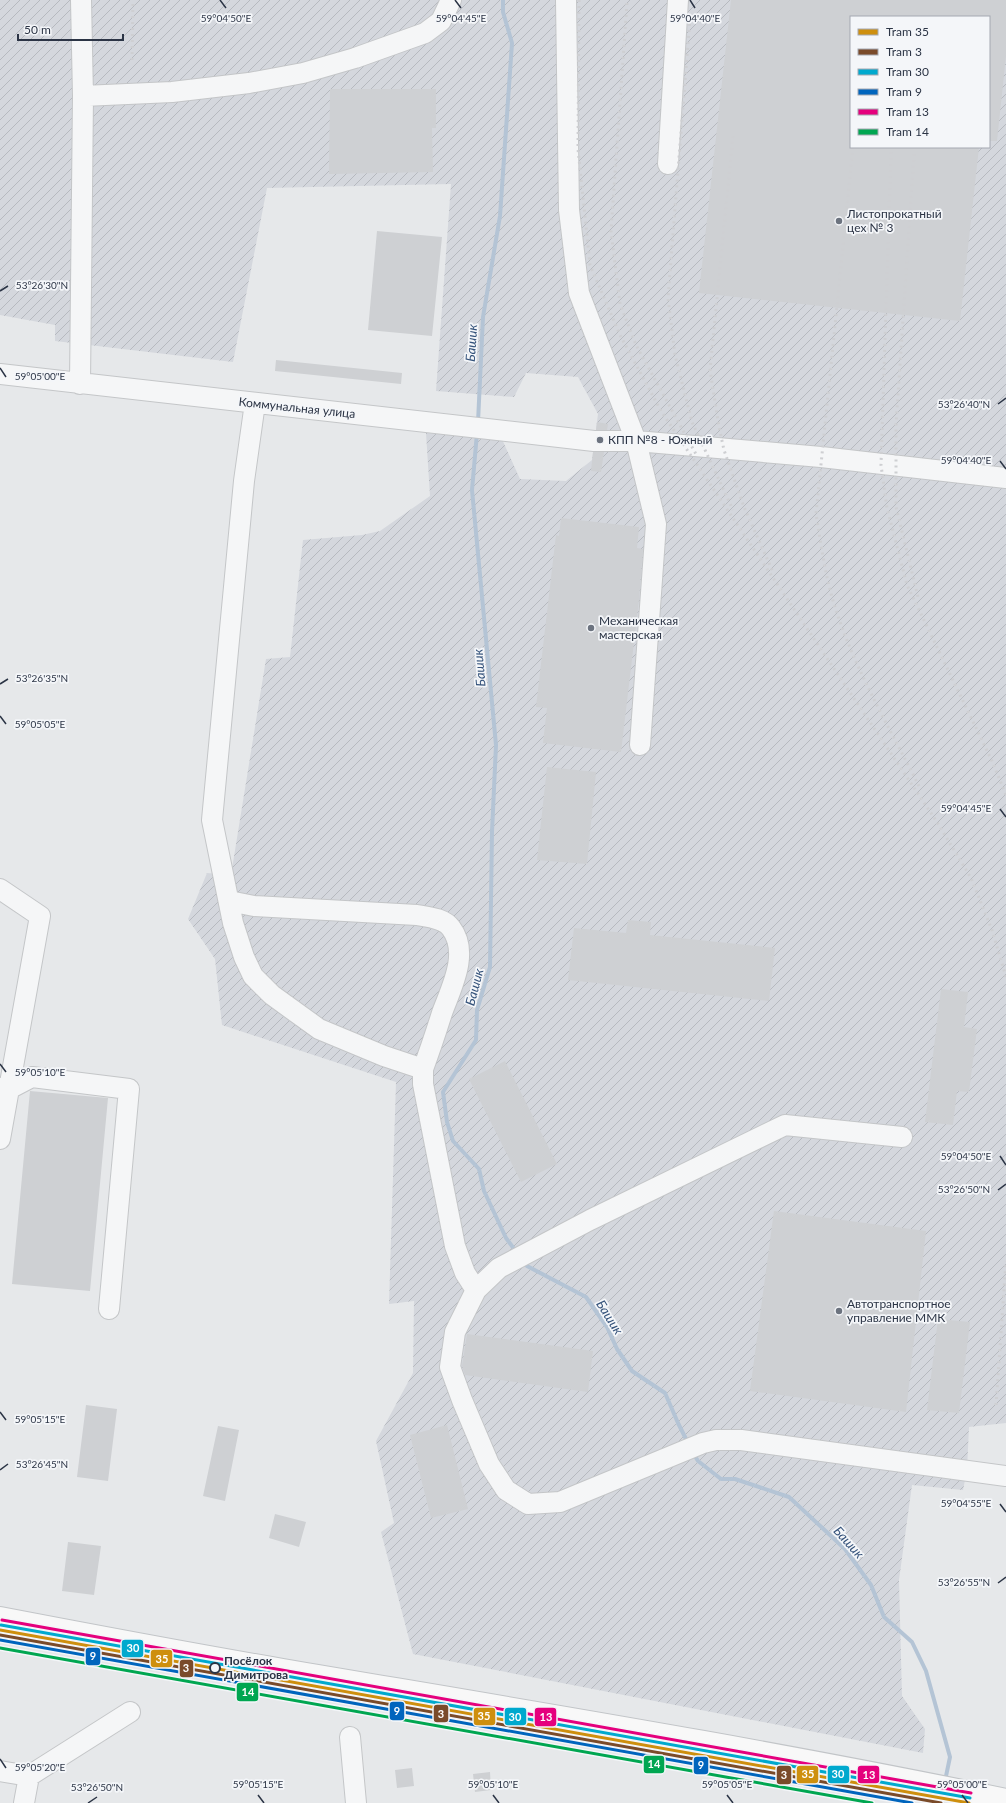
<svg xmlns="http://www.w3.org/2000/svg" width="1006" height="1803" viewBox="0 0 1006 1803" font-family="Lato,sans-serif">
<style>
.industrial{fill:url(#industrial-furrows);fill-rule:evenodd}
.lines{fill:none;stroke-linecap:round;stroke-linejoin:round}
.stream{stroke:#b4c4d5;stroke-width:4}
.building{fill:#ced0d3}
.minor-casing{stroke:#c4c6c8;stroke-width:22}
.major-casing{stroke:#c2c5c8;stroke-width:24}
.minor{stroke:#f5f6f7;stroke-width:20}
.major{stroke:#f8f8f8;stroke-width:22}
.rail{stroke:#cecfd2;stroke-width:3;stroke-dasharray:2 4;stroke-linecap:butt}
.tram-1-casing{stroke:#f4f6f9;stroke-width:6}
.tram-2-casing{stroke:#f4f6f9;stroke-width:6}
.tram-3-casing{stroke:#f4f6f9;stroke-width:6}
.tram-4-casing{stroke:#f4f6f9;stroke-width:6}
.tram-5-casing{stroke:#f4f6f9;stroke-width:6}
.tram-6-casing{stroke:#f4f6f9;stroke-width:6}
.tram-1{stroke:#ce8f0e;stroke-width:3}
.tram-2{stroke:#7a4b2a;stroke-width:3}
.tram-3{stroke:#00a9ce;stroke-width:3}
.tram-4{stroke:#0065bd;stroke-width:3}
.tram-5{stroke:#e5007d;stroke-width:3}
.tram-6{stroke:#00a651;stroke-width:3}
.ticks{fill:none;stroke:#2b3445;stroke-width:1.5}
.poi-dot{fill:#6c737f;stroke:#f4f6f9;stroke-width:1.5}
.stop-dot{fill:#f4f6f9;stroke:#2b3445;stroke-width:2}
.labels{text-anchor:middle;stroke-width:3.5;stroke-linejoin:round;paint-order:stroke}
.poi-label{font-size:12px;fill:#2b3445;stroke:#f4f6f9;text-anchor:start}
.street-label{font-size:12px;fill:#2b3445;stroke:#f4f6f9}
.stop-label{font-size:12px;font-weight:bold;fill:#2b3445;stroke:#f4f6f9;text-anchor:start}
.water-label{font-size:13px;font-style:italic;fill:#34527a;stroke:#f4f6f9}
.ticks-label{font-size:10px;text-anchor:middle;fill:#2b3445;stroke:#f4f6f9;stroke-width:3.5;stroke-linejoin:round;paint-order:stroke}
.line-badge{stroke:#f4f6f9;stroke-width:1.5}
.badge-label{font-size:11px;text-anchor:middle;font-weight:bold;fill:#fff}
</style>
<defs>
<pattern id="industrial-furrows" width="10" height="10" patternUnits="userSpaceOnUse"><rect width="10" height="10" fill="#d4d7dd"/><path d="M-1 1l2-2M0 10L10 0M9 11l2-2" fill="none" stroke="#b6b9bf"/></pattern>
</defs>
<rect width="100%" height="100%" fill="#e6e8ea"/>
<path class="industrial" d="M0,0H1006V1423L969,1427L967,1470L963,1490L912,1485L899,1580L902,1696L925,1729L923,1753L413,1654L381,1532L394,1523L376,1441L413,1373L414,1301L389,1304L396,1082L222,1025L215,959L188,919L207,873L231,875L266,659L290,657L303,540L362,535L380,531L430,496L426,433L501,437L520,479L566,481L592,460L598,414L578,377L526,373L514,397L436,391L451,184L267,188L233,362L55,341V325L0,315ZM851,17H989V147H851Z"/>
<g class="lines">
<path class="stream" d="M478,422L483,317L500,216L512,43L503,12V0
M477,433L472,490L496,745L492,832L490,967L477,1010L476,1040L443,1092L447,1122L453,1141L479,1169L484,1191L506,1238L517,1253
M523,1261L527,1266L586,1297L607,1327L617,1349L632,1371L665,1393L678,1423L688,1443
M693,1453L698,1461L721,1479H735L789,1497L845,1549L871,1585L884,1617L912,1642L926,1671L950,1757L945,1781
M940,1803L942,1794"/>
</g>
<path class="building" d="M731,0H1006V56L997,141H989V17H851V147H979L960,321L699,293Z
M330,89H436V128H432L433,172L329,174Z
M377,231L442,237L432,336L368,330Z
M276,360L402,373L401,384L275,371Z
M597,422L608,424L607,430H596Z
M593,452H604L601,472L591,471Z
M561,518L639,527L637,548L643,549L639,600L621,752L543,743L547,708L536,707L556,535L559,536Z
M547,767L596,772L587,864L537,860Z
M628,920L651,922L650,935L775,948L769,1001L568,980L574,928L626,933Z
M941,989L968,992L964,1027L977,1029L969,1092L957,1091L953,1125L925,1122Z
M505,1061L557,1164L521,1182L469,1079Z
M30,1091L108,1098L90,1291L12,1284Z
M774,1211L926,1231L906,1412L750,1391Z
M938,1319L970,1322L959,1413L927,1410Z
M467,1334L593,1351L588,1392L465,1375L462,1366Z
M86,1405L117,1409L108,1481L77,1477Z
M447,1425L468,1509L431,1518L410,1435Z
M218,1426L239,1430L225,1501L203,1496Z
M275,1514L306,1522L299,1547L269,1538Z
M68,1542L101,1546L94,1595L62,1591Z
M412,1768L414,1786L397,1788L395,1770Z
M490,1772L491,1790L475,1792L473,1774Z"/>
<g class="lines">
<defs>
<path id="minor" d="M566,0L569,210L579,293L636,441L656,524L640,745
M83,96L172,92L249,83L303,73L355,58L425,33L441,21L451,0
M668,164L678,0
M0,374L594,441H636L821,457L1006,478
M80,384L83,96L81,0
M255,403L244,481L212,820L233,923L244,957L253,976L272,995L319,1029L384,1056L423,1069
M0,889L40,916L0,1139
M229,901L254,906L417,915C428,917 444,918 451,928C470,953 451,988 442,1013C436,1032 430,1050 423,1069V1084L455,1246L465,1273L476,1290
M0,1088L9,1089L32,1077L129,1089L109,1309
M902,1137L785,1125L590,1220L499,1268L476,1290L455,1332L450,1367L462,1400L489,1464L506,1490L528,1504L560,1502L703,1443L716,1440H741L1006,1476
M350,1737L356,1803
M0,1771L29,1776
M24,1803L29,1776L130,1712"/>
<path id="major" d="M0,1618C94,1636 189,1654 283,1670C524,1711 766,1750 1006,1800"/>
</defs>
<use href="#minor" class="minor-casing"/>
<use href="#major" class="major-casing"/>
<use href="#minor" class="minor"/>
<use href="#major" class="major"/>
<path class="rail" d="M579,0L578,149L590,265L620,335L661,411L937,822L971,878L992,930L1006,977
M627,3L611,231L620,304L636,345L697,456
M690,18L668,298L675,355L692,422L733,510
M132,60L133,0
M733,136L710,370L719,427L724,450L744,507L773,572
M853,147L816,514C821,544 825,575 834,604C854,668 889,727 919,786
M891,152L881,465L887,508L907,585L992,761L1006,795
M914,154L896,425V507L918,597
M996,1405L1006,1261"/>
<defs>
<path id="tram-1" d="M0,1630L969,1803"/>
<path id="tram-2" d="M0,1635L941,1803"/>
<path id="tram-3" d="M1,1625L970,1798"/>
<path id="tram-4" d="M0,1640L912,1803"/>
<path id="tram-5" d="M2,1620L971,1793"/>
<path id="tram-6" d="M0,1648L872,1803"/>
</defs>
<use href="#tram-1" class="tram-1-casing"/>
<use href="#tram-2" class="tram-2-casing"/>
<use href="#tram-3" class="tram-3-casing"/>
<use href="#tram-4" class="tram-4-casing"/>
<use href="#tram-5" class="tram-5-casing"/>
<use href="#tram-6" class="tram-6-casing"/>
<use href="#tram-1" class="tram-1"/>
<use href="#tram-2" class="tram-2"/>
<use href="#tram-3" class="tram-3"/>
<use href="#tram-4" class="tram-4"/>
<use href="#tram-5" class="tram-5"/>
<use href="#tram-6" class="tram-6"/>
</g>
<path class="ticks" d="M220,0L226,8M455,0L461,8M690,0L695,8M0,291L8,286M0,368L6,377M998,404L1006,398M1000,461L1006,469M0,684L8,679M0,716L6,724M1000,809L1006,817M0,1064L6,1072M1000,1156L1006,1165M998,1190L1006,1184M0,1412L6,1420M0,1470L8,1464M1000,1504L1006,1512M998,1583L1006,1577M0,1759L6,1768M258,1795L264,1803M493,1795L499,1803M727,1795L733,1803M962,1795L968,1803M88,1803L97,1797"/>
<g class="poi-dot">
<circle cx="839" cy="221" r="4"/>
<circle cx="600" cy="440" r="4"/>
<circle cx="591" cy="628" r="4"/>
<circle cx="839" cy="1311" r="4"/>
</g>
<circle class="stop-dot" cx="215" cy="1668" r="5"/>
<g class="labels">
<g class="poi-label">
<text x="847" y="218">Листопрокатный<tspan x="847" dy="14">цех № 3</tspan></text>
<text x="608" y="444">КПП №8 - Южный</text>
<text x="599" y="625">Механическая<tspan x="599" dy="14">мастерская</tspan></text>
<text x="847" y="1308">Автотранспортное<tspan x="847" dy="14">управление ММК</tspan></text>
</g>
<g class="street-label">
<text transform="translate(297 408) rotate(6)" y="4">Коммунальная улица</text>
</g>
<g class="stop-label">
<text x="224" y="1665">Посёлок<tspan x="224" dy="14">Димитрова</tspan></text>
</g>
<g class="water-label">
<text transform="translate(471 343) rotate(-86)" y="5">Башик</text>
<text transform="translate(479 668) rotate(-95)" y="5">Башик</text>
<text transform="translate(474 987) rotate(-75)" y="5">Башик</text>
<text transform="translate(610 1317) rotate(58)" y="5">Башик</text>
<text transform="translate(849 1542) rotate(48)" y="5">Башик</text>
</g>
</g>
<g class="ticks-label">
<text x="461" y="22">59°04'45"E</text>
<text x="695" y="22">59°04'40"E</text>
<text x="226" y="22">59°04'50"E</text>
<text x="42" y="289">53°26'30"N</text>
<text x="40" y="380">59°05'00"E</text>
<text x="964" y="408">53°26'40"N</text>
<text x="966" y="464">59°04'40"E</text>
<text x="42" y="682">53°26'35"N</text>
<text x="40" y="728">59°05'05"E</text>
<text x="966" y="812">59°04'45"E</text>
<text x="40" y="1076">59°05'10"E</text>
<text x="966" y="1160">59°04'50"E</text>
<text x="964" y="1193">53°26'50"N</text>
<text x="40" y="1423">59°05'15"E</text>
<text x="42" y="1468">53°26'45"N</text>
<text x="966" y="1507">59°04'55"E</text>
<text x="964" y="1586">53°26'55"N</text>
<text x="40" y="1771">59°05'20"E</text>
<text x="258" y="1788">59°05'15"E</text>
<text x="493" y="1788">59°05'10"E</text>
<text x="727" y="1788">59°05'05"E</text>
<text x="962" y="1788">59°05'00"E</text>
<text x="97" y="1791">53°26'50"N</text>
</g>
<g class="line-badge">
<rect x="121" y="1639" width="23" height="19" rx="4" fill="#00a9ce"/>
<rect x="85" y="1647" width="16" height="19" rx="4" fill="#0065bd"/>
<rect x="150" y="1649" width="23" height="19" rx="4" fill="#ce8f0e"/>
<rect x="179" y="1659" width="15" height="19" rx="4" fill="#7a4b2a"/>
<rect x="236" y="1682" width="23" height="20" rx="4" fill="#00a651"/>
<rect x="389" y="1701" width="16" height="20" rx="4" fill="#0065bd"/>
<rect x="433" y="1704" width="16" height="19" rx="4" fill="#7a4b2a"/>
<rect x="473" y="1707" width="23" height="19" rx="4" fill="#ce8f0e"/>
<rect x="504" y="1707" width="23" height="19" rx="4" fill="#00a9ce"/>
<rect x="534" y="1707" width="23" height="20" rx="4" fill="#e5007d"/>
<rect x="643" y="1755" width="22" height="19" rx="4" fill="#00a651"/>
<rect x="693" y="1756" width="16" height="19" rx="4" fill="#0065bd"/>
<rect x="796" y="1765" width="23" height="19" rx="4" fill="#ce8f0e"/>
<rect x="827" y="1765" width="23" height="19" rx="4" fill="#00a9ce"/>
<rect x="857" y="1765" width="23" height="19" rx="4" fill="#e5007d"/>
<rect x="776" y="1765" width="16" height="20" rx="4" fill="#7a4b2a"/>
</g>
<g class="badge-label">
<text x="133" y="1652">30</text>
<text x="93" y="1660">9</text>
<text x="162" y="1663">35</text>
<text x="186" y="1672">3</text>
<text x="248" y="1696">14</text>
<text x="397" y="1715">9</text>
<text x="441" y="1718">3</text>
<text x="484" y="1720">35</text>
<text x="515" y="1721">30</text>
<text x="546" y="1721">13</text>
<text x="654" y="1768">14</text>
<text x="701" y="1769">9</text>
<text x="808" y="1778">35</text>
<text x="838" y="1778">30</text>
<text x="869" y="1779">13</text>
<text x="784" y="1779">3</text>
</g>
<rect x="850" y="16" width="140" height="132" fill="#f4f6f9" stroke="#a4a8b1"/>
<rect x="858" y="29" width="20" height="6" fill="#ce8f0e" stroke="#a4a8b1"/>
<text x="886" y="36" font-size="12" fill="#2b3445">Tram 35</text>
<rect x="858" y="49" width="20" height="6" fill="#7a4b2a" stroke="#a4a8b1"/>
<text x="886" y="56" font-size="12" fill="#2b3445">Tram 3</text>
<rect x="858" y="69" width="20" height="6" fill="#00a9ce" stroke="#a4a8b1"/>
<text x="886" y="76" font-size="12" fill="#2b3445">Tram 30</text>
<rect x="858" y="89" width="20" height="6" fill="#0065bd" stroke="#a4a8b1"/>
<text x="886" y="96" font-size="12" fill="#2b3445">Tram 9</text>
<rect x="858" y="109" width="20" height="6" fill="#e5007d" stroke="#a4a8b1"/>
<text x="886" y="116" font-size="12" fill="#2b3445">Tram 13</text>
<rect x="858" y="129" width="20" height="6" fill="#00a651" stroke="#a4a8b1"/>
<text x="886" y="136" font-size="12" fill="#2b3445">Tram 14</text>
<path d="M18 34v6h105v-6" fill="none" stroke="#2b3445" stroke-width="2"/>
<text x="24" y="34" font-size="12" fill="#2b3445" stroke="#f4f6f9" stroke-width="3" paint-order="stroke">50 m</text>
</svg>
